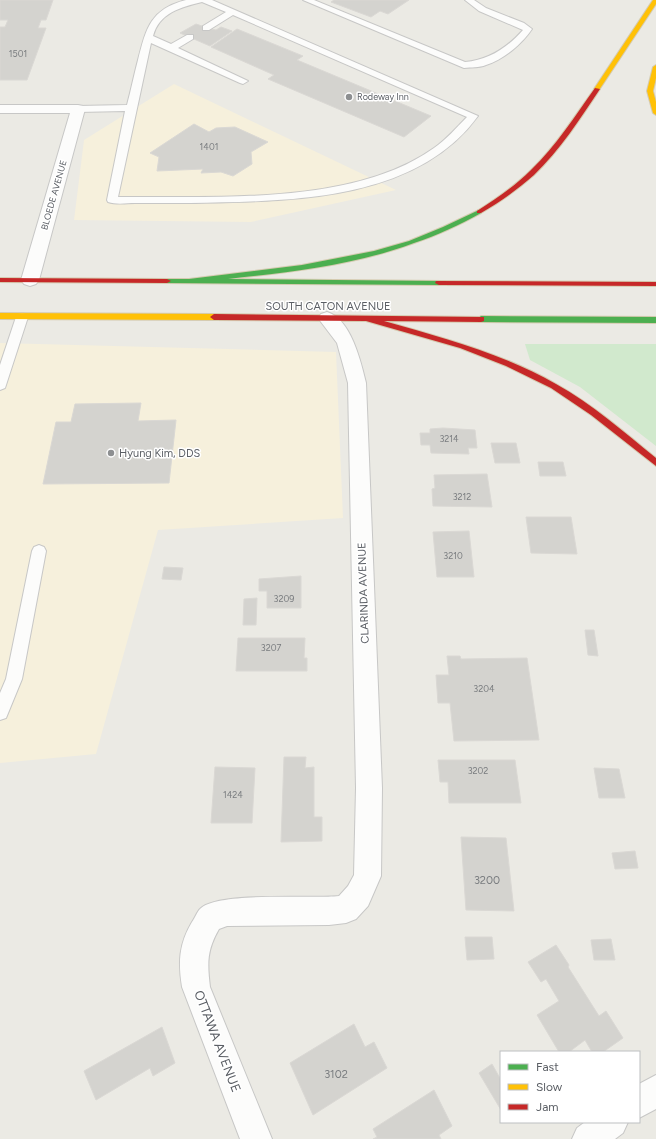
<svg xmlns="http://www.w3.org/2000/svg" width="656" height="1139" viewBox="0 0 656 1139" font-family="Figtree,sans-serif">
<style>
.commercial{fill:#f6f0dc}
.green{fill:#d1e9cd}
.building{fill:#d4d3cf;stroke:#dad8d4}
.lines{fill:none;stroke-linecap:round;stroke-linejoin:round}
.lane-casing{stroke:#c7c7c6;stroke-width:2}
.street-casing{stroke:#c7c7c6;stroke-width:2}
.fast-casing{stroke:#d5cbb0;stroke-width:2}
.slow-casing{stroke:#d5cbb0;stroke-width:2}
.jam-casing{stroke:#d5cbb0;stroke-width:2}
.lane{fill:#fcfcfb;fill-rule:evenodd}
.street{fill:#fcfcfb;fill-rule:evenodd}
.fast{fill:#4caf50;fill-rule:evenodd}
.slow{fill:#ffc107;fill-rule:evenodd}
.jam{fill:#c62828;fill-rule:evenodd}
.poi-dot{fill:#8d8f91;stroke:#fff;stroke-width:1.5}
.labels{text-anchor:middle;stroke-width:3;stroke-linejoin:round;paint-order:stroke}
.number-label{font-size:9px;fill:#797c7f}
.far-poi-label{font-size:9px;fill:#5a5e64;stroke:#fff;text-anchor:start}
.far-street-label{font-size:9px;fill:#5a5e64;stroke:#fff}
.street-label{font-size:11px;fill:#5a5e64;stroke:#fff}
.poi-label{font-size:11px;fill:#5a5e64;stroke:#fff;text-anchor:start}
.near-number-label{font-size:11px;fill:#797c7f}
.near-street-label{font-size:13px;fill:#5a5e64;stroke:#fff}
</style>
<rect width="100%" height="100%" fill="#ebeae4"/>
<path class="commercial" d="M174,84L396,190L251,222L74,220L84,140Z
M0,343L336,352L343,518L158,530L96,754L0,763Z"/>
<path class="green" d="M525,344H656V446L580,387L530,360Z"/>
<path class="building" d="M0,0H53L46,20H41L38,28H46L27,80H0V27H5L8,20H0Z
M334,0H409L388,14L380,11L371,17L331,2Z
M196,24L211,29L216,30L221,27L232,31L210,46L180,33Z
M237,29L303,56L297,60L431,116L404,137L268,79L274,75L211,47Z
M194,124L209,132L216,128L235,127L268,142L251,152L252,164L233,176L221,172L201,173L203,169L157,171L159,157L150,153Z
M141,403L138,421L176,420L169,483L43,484L56,422H71L75,404Z
M443,428L475,430L477,448H468L469,454L431,453L430,445H421L420,433H430V429Z
M491,443H516L520,463H495Z
M538,462H563L566,476H540Z
M487,474L492,507L433,506L432,489L435,488L434,475Z
M526,517H571L577,554L531,553Z
M469,531L474,577H437L433,532Z
M164,567L183,568L181,580L162,579Z
M301,576V608H267V591H259V579Z
M257,598L256,625H243L244,599Z
M585,630H594L598,656L588,655Z
M238,638H305L304,658H307V671H236Z
M447,656H460L461,659L527,658L539,740L454,741L450,703H438L436,675H449Z
M284,757H306L305,768L314,767V817H322V841L281,842Z
M438,760H515L521,803H449L448,782H440Z
M215,767L255,768L252,823H211Z
M594,768L619,769L625,798H599Z
M461,837L506,838L514,911L466,910Z
M635,851L638,868L615,869L612,853Z
M465,937H492L494,959L467,960Z
M611,939L615,960H594L591,940Z
M556,945L569,965L568,967L599,1016L606,1011L623,1038L603,1052H592L585,1040L569,1052H559L537,1015L559,1001L546,979L541,982L528,962Z
M354,1024L365,1047L374,1042L387,1068L313,1115L290,1063Z
M162,1027L175,1063L153,1076L150,1068L96,1100L84,1071Z
M492,1064L501,1080V1110L479,1073Z
M434,1090L452,1126L439,1135L441,1139H373L377,1137L373,1129Z"/>
<g class="lines">
<defs>
<path id="lane" d="M186,0H212L478,116C415,203 286,201 190,203C172,203 154,203 135,203C127,203 117,205 108,202L107,200L125,111L78,112L73,109L78,106L127,105C131,90 134,75 138,60C146,29 150,9 186,0ZM202,2L226,12L203,26V30H209L233,15L467,117C456,128 446,140 434,148C353,206 214,196 118,197L151,43L240,83L243,84L248,81L178,48L193,39V35H187L171,44L153,36C159,13 181,7 202,2Z
M303,0H314L465,62C489,60 507,48 523,30L479,11L465,0H474L486,8L524,23L532,29C522,44 504,59 486,65C479,68 471,67 464,68Z
M22,313L26,314L28,317L6,385L5,388L0,390V365L16,317L18,314Z
M39,545L44,547L46,551L22,679L6,718L0,720V693L6,679L32,551L34,547Z"/>
<path id="street" d="M0,105H78L83,106L85,109L39,280L36,284L30,286L24,284L21,280L70,113H0Z
M327,312C351,319 361,362 366,383L382,788L381,876L368,906L356,919L346,923L329,925L227,926L219,929C207,950 207,962 210,987L272,1139H240L182,987C178,962 179,944 192,922C195,918 197,912 200,909C217,891 311,899 339,896L348,886L354,875L356,788L348,383L337,343L318,318L321,314Z
M656,1075V1109L639,1118V1084Z
M585,1122H628L623,1133L615,1139H572L577,1128Z"/>
<path id="fast" d="M479,210L481,211V213C459,225 438,235 414,243C355,265 291,272 228,279L442,281L443,283L439,285L167,283L163,281L167,279H189L302,265L374,251L409,241L443,227Z
M481,316L656,317V323L481,322L477,319Z"/>
<path id="slow" d="M653,0H656V4L599,90H595L594,89Z
M656,65V78L653,91L656,102V115L653,113L647,91L653,67Z
M0,313L214,314L218,317L214,320L0,319Z"/>
<path id="jam" d="M595,88L600,89C580,119 560,150 534,175C517,190 500,202 481,213H477V211C496,199 515,186 531,170C556,146 575,116 595,88Z
M0,278L167,279L171,281L167,283L0,282Z
M436,281L656,282V286L439,285L435,283Z
M214,314L484,317V321L481,322L384,321C443,338 502,353 556,384C592,404 624,432 656,458V466L591,415L551,388L506,366L460,348L366,321L214,320L210,317Z"/>
</defs>
<use href="#lane" class="lane-casing"/>
<use href="#street" class="street-casing"/>
<use href="#fast" class="fast-casing"/>
<use href="#slow" class="slow-casing"/>
<use href="#jam" class="jam-casing"/>
<use href="#lane" class="lane"/>
<use href="#street" class="street"/>
<use href="#fast" class="fast"/>
<use href="#slow" class="slow"/>
<use href="#jam" class="jam"/>
</g>
<g class="poi-dot">
<circle cx="349" cy="97" r="4"/>
<circle cx="111" cy="453" r="4"/>
</g>
<g class="labels">
<g class="number-label">
<text x="18" y="57">1501</text>
<text x="209" y="150">1401</text>
<text x="449" y="442">3214</text>
<text x="462" y="500">3212</text>
<text x="453" y="559">3210</text>
<text x="284" y="602">3209</text>
<text x="271" y="651">3207</text>
<text x="484" y="692">3204</text>
<text x="478" y="774">3202</text>
<text x="233" y="798">1424</text>
</g>
<g class="far-poi-label">
<text x="357" y="100">Rodeway Inn</text>
</g>
<g class="far-street-label">
<text transform="translate(54 195) rotate(-74)" y="3">BLOEDE AVENUE</text>
</g>
<g class="street-label">
<text x="328" y="310">SOUTH CATON AVENUE</text>
<text transform="translate(363 593) rotate(-92)" y="4">CLARINDA AVENUE</text>
</g>
<g class="poi-label">
<text x="119" y="457">Hyung Kim, DDS</text>
</g>
<g class="near-number-label">
<text x="487" y="884">3200</text>
<text x="336" y="1078">3102</text>
</g>
<g class="near-street-label">
<text transform="translate(218 1041) rotate(69)" y="5">OTTAWA AVENUE</text>
</g>
</g>
<rect x="500" y="1051" width="140" height="72" fill="#ffffff" stroke="#bdbfc1"/>
<rect x="508" y="1064" width="20" height="6" fill="#4caf50" stroke="#bdbfc1"/>
<text x="536" y="1071" font-size="12" fill="#5a5e64">Fast</text>
<rect x="508" y="1084" width="20" height="6" fill="#ffc107" stroke="#bdbfc1"/>
<text x="536" y="1091" font-size="12" fill="#5a5e64">Slow</text>
<rect x="508" y="1104" width="20" height="6" fill="#c62828" stroke="#bdbfc1"/>
<text x="536" y="1111" font-size="12" fill="#5a5e64">Jam</text>
</svg>
